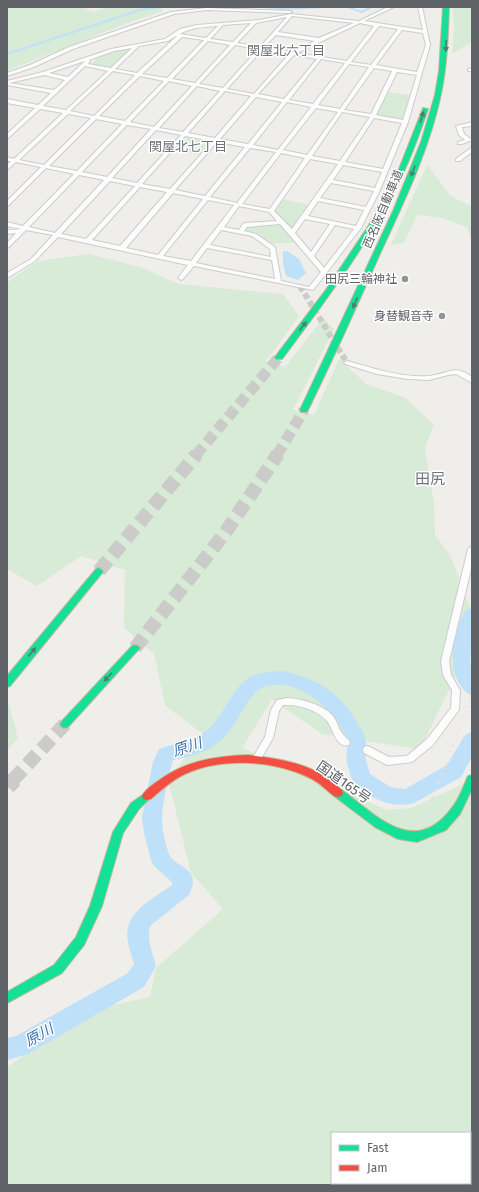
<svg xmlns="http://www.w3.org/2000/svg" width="479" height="1192" viewBox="0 0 479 1192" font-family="'Fira Sans','Noto Sans JP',sans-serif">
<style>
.green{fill:#d8ebd6;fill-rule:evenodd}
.water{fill:#bfe0f9}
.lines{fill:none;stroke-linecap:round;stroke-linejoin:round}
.stream{stroke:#bfe0f9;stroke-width:2}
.river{fill:#bfe0f9;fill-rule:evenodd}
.street-tunnel{stroke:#cbcbca;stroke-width:6;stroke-dasharray:6 3;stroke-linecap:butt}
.highway-tunnel-far2{stroke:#cbcbca;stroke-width:11;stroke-dasharray:11 5.5;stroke-linecap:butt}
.highway-tunnel-far1{stroke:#cbcbca;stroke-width:14;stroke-dasharray:14 7;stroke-linecap:butt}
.highway-tunnel{stroke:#cbcbca;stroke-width:18;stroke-dasharray:18 9;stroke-linecap:butt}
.street-casing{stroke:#cbcccc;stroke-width:2}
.fast-casing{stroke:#c8b996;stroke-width:2}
.jam-casing{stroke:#c8b996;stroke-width:2}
.street{fill:#fdfcfc;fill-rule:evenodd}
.fast{fill:#16e098;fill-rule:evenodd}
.jam{fill:#f24e42;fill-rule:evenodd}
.rail-far1{stroke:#e4e4e4;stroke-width:3;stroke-dasharray:1 5;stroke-linecap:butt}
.rail{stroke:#e4e4e4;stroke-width:4;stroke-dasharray:1.5 6;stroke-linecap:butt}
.oneway{fill:#507c72}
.poi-dot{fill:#919496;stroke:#fff;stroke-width:1.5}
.labels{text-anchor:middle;stroke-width:3;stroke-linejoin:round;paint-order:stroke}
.far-street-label{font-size:12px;fill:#5f6368;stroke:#fff}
.far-poi-label{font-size:12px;fill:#5f6368;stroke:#fff;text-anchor:end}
.far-neighbourhood-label{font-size:13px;fill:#70757a;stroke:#fff}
.street-label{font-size:14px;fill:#5f6368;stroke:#fff}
.neighbourhood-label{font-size:15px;fill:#70757a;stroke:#fff}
.water-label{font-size:15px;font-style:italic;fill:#4174aa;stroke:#fff}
</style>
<rect width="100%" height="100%" fill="#efeeea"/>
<path class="green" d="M7,7H82L93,12L109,7H161L163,11L122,25L7,71Z
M452,7H472V42L452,54L454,24Z
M128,49L131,51L111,69L91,65C98,53 115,51 128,49Z
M388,92L410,95L402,120L377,115Z
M190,138L209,143L199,155L173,149L182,139Z
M427,165L451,196L472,207V241L467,227L442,218L417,215L404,243L391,245Z
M282,199L310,205L292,230L274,212Z
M281,223L298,242L271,244L255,233L242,231L247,226Z
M89,254L143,268L178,284L283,294L299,316L266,361L285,367L323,318L334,329L293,410L314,415L339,359L366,384L406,398L434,425L425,447L434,504L435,535L450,555L472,612V644L418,753L411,748L322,734L272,699L242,748L387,810L411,808L472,780V1185H7V1067L95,1009L150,997L156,968L223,909L191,873L168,779L204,735L165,705L154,654L124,628L125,570L81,556L37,586L7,569V282L38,261ZM332,1133H470V1183H332Z
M8,700L18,739L7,750V701Z"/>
<path class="water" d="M283,251H287L299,259L306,273L298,280L286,276L283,263Z"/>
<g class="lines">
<path class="stream" d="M263,7L282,9L324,7
M348,7L361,12L372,7
M7,54L140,10L161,7"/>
<path class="river" d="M472,608V644L470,660L472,673V695C465,693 463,689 459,683C447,661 454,630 466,610Z
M282,671C315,677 342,694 358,724C361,728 364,733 365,738C367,743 365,748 365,753C366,761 368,767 370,774L390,787L405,789L447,765L465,735L472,732V757L461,777L414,803C394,809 370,799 356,785C351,780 349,769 347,763C345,754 349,744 346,736C337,714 306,686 282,685C276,685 268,685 263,687C250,692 236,725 225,737C212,751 192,756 173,760C169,773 162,805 162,818C162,829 165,843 169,854C176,869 203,867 189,895L151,925C145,936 153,954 156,966L144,987L28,1054L7,1060V1038L16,1036L128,973L134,964C131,954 125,938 128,928C132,908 157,896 172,885V882L154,866L151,860L144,833L142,817L153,762L159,749C175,743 191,742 205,732C224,718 232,685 252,676C262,672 272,672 282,671Z"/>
<path class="street-tunnel" d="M300,286L347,363"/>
<path class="highway-tunnel-far2" d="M196,455L279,357
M277,455L304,410"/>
<path class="highway-tunnel-far1" d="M99,571L197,454
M135,648L225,533L278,454
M13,780L65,724"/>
<path class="highway-tunnel" d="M7,786L14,779"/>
<defs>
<path id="street" d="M388,7H394L364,21L423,30L418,7H422L430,45L408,122L380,190L361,228L327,272V274L325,275L313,290L194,266L183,279L181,280L178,278L188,265L58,237L35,261L7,278V273L31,259L53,235L26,230L9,247L7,248V243L16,233L7,234V230L21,229L7,226V222L23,226L74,174L46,168L9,205L7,206V201L41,167L16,162L7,170V165L11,161H7V157L14,159L63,113L40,109L7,139V134L35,108L7,103V99L38,105L51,93L7,85V81L43,72L111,49L165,39L180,29L197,25L259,20L291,14L359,21ZM292,16L354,23L319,38L278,32ZM287,17L260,47L237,43L256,23ZM251,23L233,42L210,39L223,25ZM360,23L374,26L347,61L297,53ZM218,26L206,38L180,34C191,27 205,27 218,26ZM379,26L398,29L371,65L351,62ZM402,30L423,33L426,45L417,72L376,65ZM276,35L315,41L292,52L264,47ZM176,36H177L137,73L115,69L139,46L168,41ZM182,37L204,40L167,78L142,74ZM208,41L230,45L195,83L172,79ZM235,45L258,49L223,88L199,84ZM132,48L111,68L88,64L90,61L89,60L114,51ZM262,50L289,54L254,94L227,89ZM294,55L317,59L284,99L258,94ZM321,59L345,63L313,104L289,100ZM85,61L68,77L49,73ZM349,64L369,67L340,109L318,105ZM85,66L108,71L66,110L43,106ZM374,68L392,71L371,114L344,110ZM113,71L135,75L94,116L70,111ZM397,72L417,75L403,120L376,115ZM44,75L65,80L54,90L9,83ZM140,76L164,81L125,121L99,116ZM169,81L192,86L154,127L130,122ZM197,86L220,91L183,132L159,128ZM225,91L251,96L215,138L188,133ZM256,97L282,102L248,144L220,139ZM287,102L311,107L278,150L253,145ZM316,108L338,112L307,155L283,150ZM342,112L370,117L340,161L312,156ZM68,114L91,118L44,165L19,160ZM374,118L402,123L383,169L345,162ZM96,119L122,124L77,171L49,166ZM127,125L151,129L107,177L82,172ZM156,130L181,135L137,183L112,178ZM185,136L213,141L170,189L142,184ZM217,142L245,147L205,196L175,190ZM250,148L276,152L237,203L210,197ZM281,153L305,158L270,209L242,204ZM310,159L338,164L292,229L274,211ZM343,165L382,172L375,188L333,180ZM79,175L104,180L55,233L29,227ZM110,181L135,186L86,239L61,234ZM331,183L374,191L366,207L320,198ZM140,187L167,192L120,246L92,240ZM173,193L203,199L158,255L126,248ZM208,200L234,205L191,261L163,256ZM318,201L364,210L356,226L308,216ZM239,206L269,212L277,221L245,223L243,224L239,230L224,227ZM305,219L330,224L311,252L295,233ZM280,224L321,272L309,287L281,281L275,247L256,234L244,231L247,227ZM335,225L354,229L324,268L314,256ZM221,230L252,236L270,249L271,257L210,245ZM207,248L272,260L275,279L196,263Z
M207,8L290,11L292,12L290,13L207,10L174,14L73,49L34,67L7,76V73L30,65L69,47L171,12Z
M472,68V71H468V69Z
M472,122V126L462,127L464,134L472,140L462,144H458V142L465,140L459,135L456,126Z
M472,147V152L460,161H456V159Z
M347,361C374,368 400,378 428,376C447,375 453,363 472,377V383L456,374L448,375L429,380L408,379L377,374L345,364L344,363Z
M472,546V565L449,661L451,675L460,690L459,709L458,711L433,745L412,762L388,765L385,764L364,753L363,750L364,747L367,746L370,747L389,757L407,756L427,739L451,708L452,690L443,675L441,661L468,549Z
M287,698C302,699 322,704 333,716C337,721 338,728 342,733C344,737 348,738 350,742L349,745C336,749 333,728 327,721C316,709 298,704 283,705L279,711L273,738L259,762L256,763L253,762L252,759L265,737L271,710L277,700Z"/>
<path id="fast" d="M443,7H449C448,36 447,66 441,94C429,151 403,204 379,256C356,308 333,359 308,410L307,412H301L300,410L393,211L421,142L435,95L439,71Z
M423,108L428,109C421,129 414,150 405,169C373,238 327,299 282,359H276L275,357L325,291L369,225L399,169Z
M99,568L103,571L102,573L10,686L7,687V676L96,569Z
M135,645L138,646L140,648L138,650L68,727L65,728L62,727L60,724L62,721L132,646Z
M472,775V789L460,814L446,830L417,842L398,839L375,827L334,796L333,793L334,790L338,789L342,790C377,816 414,857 451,809C459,800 463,787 468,776Z
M147,792L151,793L152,796L139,809L123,833L102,906L84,945L62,973L7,1003V992L54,965L76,937L90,906L113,832L131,803Z"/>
<path id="jam" d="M248,755C272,758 297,761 319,773C327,777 334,784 342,790L343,793L342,796L338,797L334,796C326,790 319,782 310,778C274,760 222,757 185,774C172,780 161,790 151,799L147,800L143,799L142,796C145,790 152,785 158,781C185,761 215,756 248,755Z"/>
</defs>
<use href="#street" class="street-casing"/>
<use href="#fast" class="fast-casing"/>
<use href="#jam" class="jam-casing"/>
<use href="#street" class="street"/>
<use href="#fast" class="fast"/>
<use href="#jam" class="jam"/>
<path class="rail-far1" d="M440,780L472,695"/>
<path class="rail" d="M425,819L440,779"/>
</g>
<defs><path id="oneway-solid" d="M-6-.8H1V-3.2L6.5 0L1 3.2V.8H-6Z"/></defs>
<g class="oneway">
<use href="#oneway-solid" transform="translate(446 46) rotate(93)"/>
<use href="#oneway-solid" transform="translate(422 117) rotate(-72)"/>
<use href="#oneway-solid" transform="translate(413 171) rotate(112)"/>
<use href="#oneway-solid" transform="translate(355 303) rotate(114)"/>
<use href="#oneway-solid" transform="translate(303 326) rotate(-52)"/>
<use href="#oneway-solid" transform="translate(32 652) rotate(-50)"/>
<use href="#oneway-solid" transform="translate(108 677) rotate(133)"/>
</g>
<g class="poi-dot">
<circle cx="405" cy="279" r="4"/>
<circle cx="442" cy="316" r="4"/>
</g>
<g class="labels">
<g class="far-street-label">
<text transform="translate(383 209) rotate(-67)" y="4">西名阪自動車道</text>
</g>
<g class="far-poi-label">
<text x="397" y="283">田尻三輪神社</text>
<text x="434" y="320">身替観音寺</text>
</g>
<g class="far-neighbourhood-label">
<text x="286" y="55">関屋北六丁目</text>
<text x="188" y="151">関屋北七丁目</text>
</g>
<g class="street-label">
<text transform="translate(344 782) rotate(35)" y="5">国道165号</text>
</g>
<g class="neighbourhood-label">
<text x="430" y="484">田尻</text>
</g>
<g class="water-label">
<text transform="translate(187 747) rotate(-19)" y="5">原川</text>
<text transform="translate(39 1035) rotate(-29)" y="5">原川</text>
</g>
</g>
<rect width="479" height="1192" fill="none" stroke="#5f6368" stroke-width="16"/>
<rect x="331" y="1132" width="140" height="52" fill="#ffffff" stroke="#bfc1c3"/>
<rect x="339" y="1145" width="20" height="6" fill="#16e098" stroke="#bfc1c3"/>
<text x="367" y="1152" font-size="12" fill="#5f6368">Fast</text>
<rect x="339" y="1165" width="20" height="6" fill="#f24e42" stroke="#bfc1c3"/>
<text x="367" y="1172" font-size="12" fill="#5f6368">Jam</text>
</svg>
